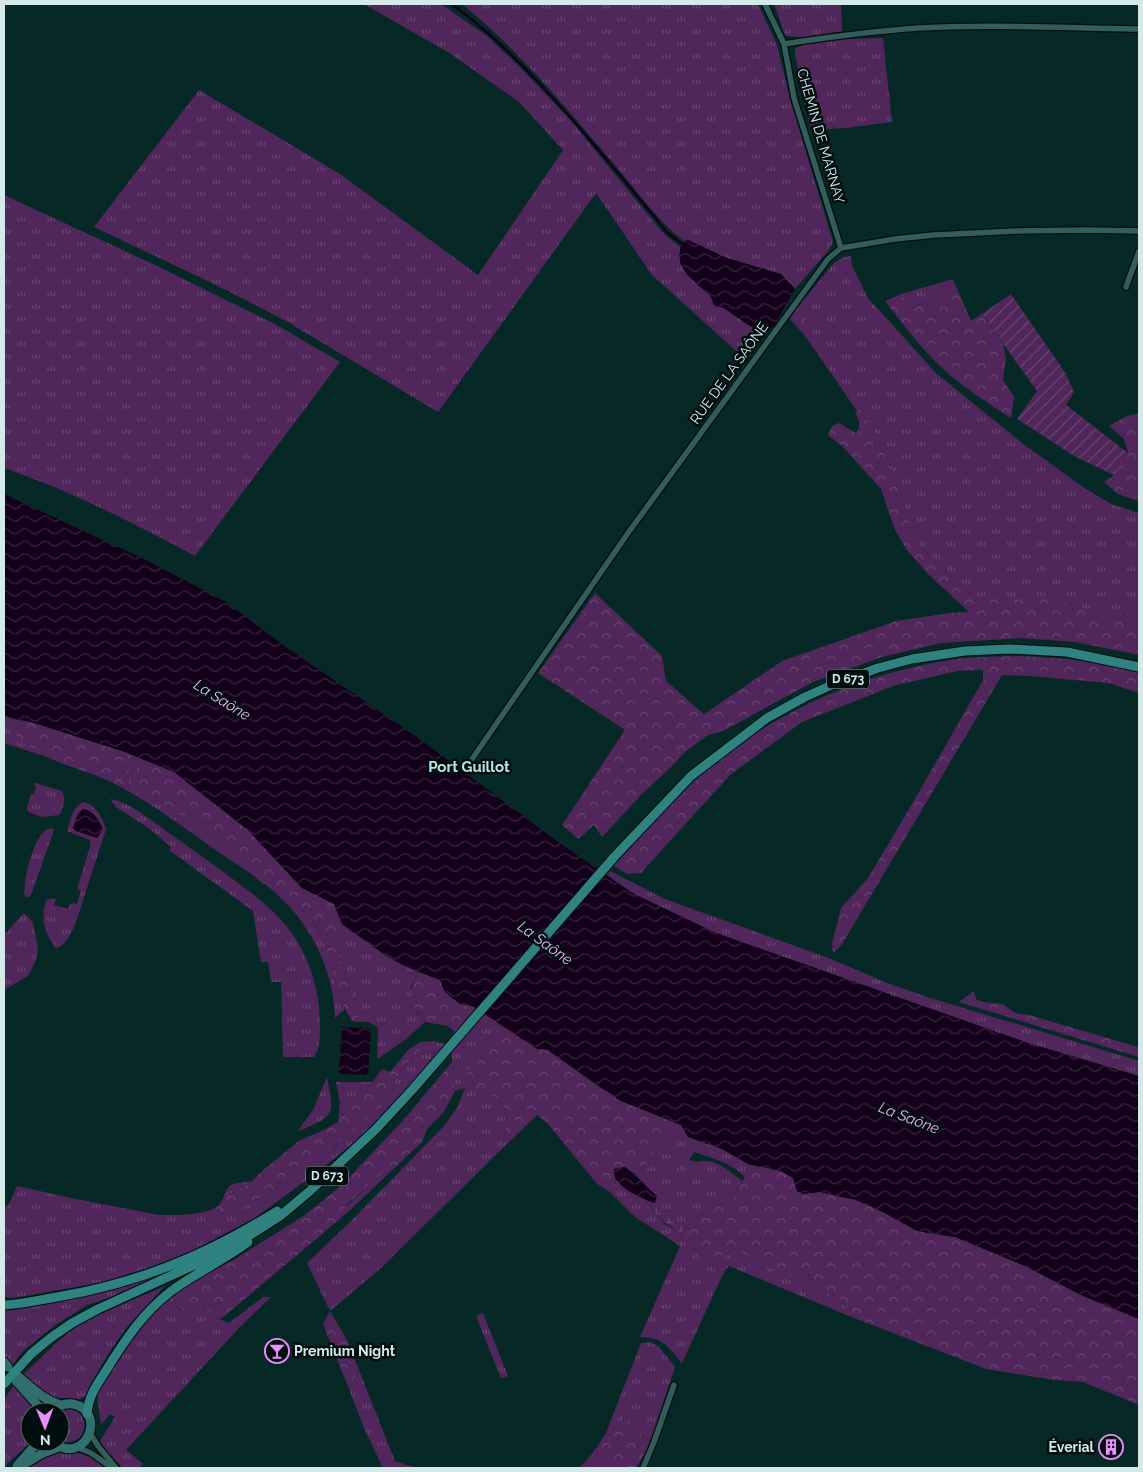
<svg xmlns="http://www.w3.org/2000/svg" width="1143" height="1472" viewBox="0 0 1143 1472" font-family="Raleway,sans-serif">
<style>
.grass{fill:url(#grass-tufts)}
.forest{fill:url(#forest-crowns)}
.wetland{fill:url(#wetland-marsh)}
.garden{fill:url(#garden-furrows)}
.water{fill:url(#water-waves)}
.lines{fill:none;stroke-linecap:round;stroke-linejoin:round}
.stream{stroke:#14001a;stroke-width:2.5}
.minor-casing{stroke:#000f0f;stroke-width:8}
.secondary-casing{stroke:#000f0f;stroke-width:11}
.primary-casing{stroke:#000f0f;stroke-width:11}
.minor{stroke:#335d5b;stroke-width:5.5}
.secondary{stroke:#316f6d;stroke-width:9}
.primary{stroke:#2f827f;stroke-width:9}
.labels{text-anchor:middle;stroke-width:5;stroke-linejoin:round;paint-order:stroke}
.shield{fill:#010e0e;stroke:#95a8a7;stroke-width:1}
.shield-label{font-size:12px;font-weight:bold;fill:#d4eae9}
.street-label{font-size:14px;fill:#d4eae9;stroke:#010e0e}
.poi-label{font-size:14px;font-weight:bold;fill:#d4eae9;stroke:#010e0e;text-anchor:start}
.water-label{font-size:15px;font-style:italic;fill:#efaffd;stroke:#010e0e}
.neighbourhood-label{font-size:15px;font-weight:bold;fill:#b8e6e4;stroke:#010e0e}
</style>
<defs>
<pattern id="grass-tufts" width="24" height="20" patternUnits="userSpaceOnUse" patternTransform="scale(1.25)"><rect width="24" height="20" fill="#51265a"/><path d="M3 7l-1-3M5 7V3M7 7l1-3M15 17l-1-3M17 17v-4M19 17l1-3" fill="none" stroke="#694672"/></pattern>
<pattern id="forest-crowns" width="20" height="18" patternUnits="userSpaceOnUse" patternTransform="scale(1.25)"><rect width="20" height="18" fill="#51265a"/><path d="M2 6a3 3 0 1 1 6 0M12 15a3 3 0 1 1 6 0" fill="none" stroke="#694672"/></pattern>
<pattern id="wetland-marsh" width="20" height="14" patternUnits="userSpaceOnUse" patternTransform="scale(1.25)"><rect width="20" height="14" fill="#51265a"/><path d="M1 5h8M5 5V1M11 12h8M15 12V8" fill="none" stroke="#694672"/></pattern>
<pattern id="garden-furrows" width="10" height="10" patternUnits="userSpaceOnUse" patternTransform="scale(1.25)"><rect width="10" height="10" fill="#51265a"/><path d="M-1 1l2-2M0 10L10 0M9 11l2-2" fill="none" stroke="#694672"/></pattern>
<pattern id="water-waves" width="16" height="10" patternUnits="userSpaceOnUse" patternTransform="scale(1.25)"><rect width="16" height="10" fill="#14001a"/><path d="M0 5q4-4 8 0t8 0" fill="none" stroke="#35253b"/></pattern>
</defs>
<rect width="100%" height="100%" fill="#062827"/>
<path class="grass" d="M364,4H441L487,36L518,65L567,116L663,233L680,247V263L687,275L712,297L713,303L715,306L724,308L746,324L761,332L747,338L746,360L652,275L596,193L438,412L286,321L216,285L94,227L199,90L340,174L478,275L563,150L519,102L451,54Z
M462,4H758L777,45L790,99L833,242L829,250L795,289L781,274L727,258L688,240L684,241C657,221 637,191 615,165C567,109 519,50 462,4Z
M774,4H841L842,31C823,34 803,40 785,35Z
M883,38L892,122L846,128L811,130L795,54V48C819,38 857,39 883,38Z
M4,195L155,265L275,324L340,362L195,556C133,523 71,491 4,468Z
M851,256L852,266L868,298L936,373L1022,443L1083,487L1111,504L1139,513V617L1125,613L1121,619L1106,615L978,599L954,580L943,567L920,547L912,535L905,506L891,468L874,431L861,409L857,411L806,337V297L834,263L844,257Z
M953,279L958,291L943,292L937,305L924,302L912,308L901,294Z
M4,716L12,719L11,723L24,730L30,745L50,758L4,743Z
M125,752L148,761L140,767L138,796C189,808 225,850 263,883L271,882L281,888L309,916L323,937L335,982L345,1009L335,1018C334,976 316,935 287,904C267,883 241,867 217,851C188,830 159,809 128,791L130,761Z
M35,783L62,791C66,799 64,808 59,815L42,817L28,812L27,808L31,794H34L36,786L33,784Z
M110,799C128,801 152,821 166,831C189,847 212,863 234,880C253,894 273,909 288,928C308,954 319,987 320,1020C320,1031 321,1048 314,1057H283L281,982H271L268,962H261L253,911L169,850L171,847L150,829L116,807Z
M84,802C97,806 102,817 106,829L75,925C71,933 66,946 56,948C44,934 41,919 46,901L51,898L56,899L54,905L68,909L71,903L77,904L81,891L77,889L91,843L90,840L67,831C71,820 72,806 84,802Z
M51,828L54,830L31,895L29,897H25C22,883 33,840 44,832C46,830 49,829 51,828Z
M610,871L665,899L831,959L887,983L927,997L1139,1061V1076L1028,1043L716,933L634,894L607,875Z
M24,913L33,922L38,949L36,960L28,976L4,990V935Z
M342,924C367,941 390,962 419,971L411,987L417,1012L425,1022L405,1040L377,1059L378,1028L369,1022H359L357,1008L344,973L336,945Z
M474,1007L502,1025L471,1057L483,1093L496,1097L505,1108L506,1145L381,1268L330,1311L307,1263L352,1220L445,1125L458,1106L465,1088L455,1091C453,1075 448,1038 457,1024C462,1018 468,1012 474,1007Z
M434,1041L445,1044L437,1055L391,1107L357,1140L321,1169L255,1218L192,1251L150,1267L104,1282L13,1298L4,1297V1210L10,1202L17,1186L71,1198L159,1215C175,1215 209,1216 220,1204C222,1201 224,1196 225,1193C230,1181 240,1183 251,1182L228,1195L227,1215L281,1187L328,1153L388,1101L396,1078L414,1056L422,1048L421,1042Z
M327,1077C335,1118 335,1115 297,1132L313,1110Z
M336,1082H372L365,1092L354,1099L338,1122L340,1103Z
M682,1125L688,1137L722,1149L748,1164L745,1177C731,1163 712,1158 694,1152L689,1160C698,1163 698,1161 705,1161C719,1161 732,1173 742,1181L731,1200L701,1215L685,1227L673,1220L661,1207L657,1196L647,1187L636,1175L651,1160L656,1147L676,1133Z
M383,1173L388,1174L347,1213L345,1207Z
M615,1178L626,1189L646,1200L653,1211L666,1225L681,1233L679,1237L693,1244L698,1256L708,1263L722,1276L682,1363C667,1346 664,1338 640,1337L680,1246L635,1217L610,1192L616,1186Z
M733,1248L746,1254L807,1270L812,1284L840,1300L859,1320L729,1266L722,1260Z
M168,1271L111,1297L87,1305L54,1326L22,1352L12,1366L4,1357V1310L7,1309Z
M165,1286L126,1328L111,1350L91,1383L86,1396L80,1399L48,1397L22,1376C38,1361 59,1338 77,1327C105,1310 136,1299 165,1286Z
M263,1297H271L240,1327L126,1450L143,1464L140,1467H122L108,1453L100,1441L115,1417L110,1414L101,1425L97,1396L100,1387L128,1341L165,1299L180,1310L202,1305L209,1310L211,1316L229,1323Z
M483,1313L508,1376L501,1378L476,1316Z
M650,1342L659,1347L675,1367L650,1442L634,1426L626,1416L622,1422L606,1433L641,1343Z
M359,1370L395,1461L416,1468H383L364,1428L349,1389Z
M15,1384L36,1412H30V1442H31L4,1467V1399Z
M68,1408C96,1413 85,1450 60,1441V1412H56Z
M597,1447L598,1458L611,1468H578L585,1462Z
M56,1452C65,1455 68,1453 76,1453C88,1452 97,1462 106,1468H23L46,1455Z"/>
<path class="forest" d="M958,291L971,321L982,314L1003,344L1006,358L1003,380L1014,397L1011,418C986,402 961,386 939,365C919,346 902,323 885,301L901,294L912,308L924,302L937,305L943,292Z
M806,297V337L789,318Z
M861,409L874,431L891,468L905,506L912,535L920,547L943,567L954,580L978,599L1052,598L1106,615L1121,619L1125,613L1139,617V655L1075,642L1021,638L941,643L882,657L813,682L723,731L708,735L685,752L669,769L643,793L602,837L594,825L578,839L562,825L625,730L538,673L595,593L662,656L666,681L704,714L782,661L896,621L950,613L969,612L928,574L906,549L895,530L881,489L842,446L828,435L832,426L839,423L856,433L859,429V421L855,412Z
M1139,413V501L1118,494L1104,482L1119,472L1128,453L1124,439L1109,426L1127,416Z
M1018,656C1059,658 1100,660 1139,673V693L1109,683L1029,676L1002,675L841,946L833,953L832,944L841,908L868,878L912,804L983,680V670L957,671L893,686L802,722L730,775L641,873L627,874L614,866C644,833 673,799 707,770C777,710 859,675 950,660C972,656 996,657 1018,656Z
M12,719L31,722L125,752L130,761L128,791C104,776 77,770 51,759C41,754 34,746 23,744L16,736L23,730L11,723Z
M148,761L174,772L248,830L302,888L334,904L342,924L336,945L344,973L357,1008L359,1022L352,1021C340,1002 335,981 329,960C327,953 326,945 323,938C314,917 289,895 271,882L263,884C225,850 189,808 138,796L140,766Z
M419,971L440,980C447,998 456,1003 474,1007L458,1024L454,1031L448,1026L425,1022C409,1000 407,995 419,971Z
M974,991L976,999L983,1002L1003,1004L1015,1013L1029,1015L1138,1047L1139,1045V1057L959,1002Z
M502,1025L518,1035L548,1050L594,1083L621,1101L682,1125L676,1133L656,1147L651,1160L636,1175L625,1167L614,1169L616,1186L610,1192L597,1184L548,1124L537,1115L506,1145L505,1108L496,1097L483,1093L468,1083L467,1077L471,1057Z
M421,1042L423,1048L414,1056L396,1078L388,1101L328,1153L281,1187L227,1215L217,1214L220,1204L228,1195L251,1182L262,1171L300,1140L320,1132L338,1122L354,1099L365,1092L382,1069L390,1072L409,1049Z
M452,1062L455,1091L443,1113L427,1129L422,1142L388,1174L383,1173L345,1206L347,1213L221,1319L211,1316L209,1310L203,1305C185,1314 180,1310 165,1299L189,1282L237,1258L305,1215L342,1185L375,1150L407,1116Z
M748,1164L781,1171L793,1178L797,1191L803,1194L819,1192L856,1200L885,1213L917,1231L955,1237L1025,1266L1083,1296L1139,1319V1405L1083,1382L1055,1380L986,1369L880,1328L859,1320L840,1300L812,1284L807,1270L788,1277L733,1248L722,1260L729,1266L722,1276L708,1263L698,1256L693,1244L679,1237L685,1227L701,1215L731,1200L745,1177Z
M330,1311L347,1340L359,1370L349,1389L323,1324Z
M626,1416L634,1426L650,1442L648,1448L636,1468H611L598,1459L597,1447L606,1433L622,1422Z"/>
<path class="wetland" d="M657,1196C663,1211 672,1219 685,1227L681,1233C665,1224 656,1216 646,1200L654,1203Z"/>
<path class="garden" d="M1011,294L1066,374L1074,392L1066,405L1128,453L1119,472L1114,475L1076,457L1017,419L1037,391L982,314Z"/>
<path class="water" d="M688,240L727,258L781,274L795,289L774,326L761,332C747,325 738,317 725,309C722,307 717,307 714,305C712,302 713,298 709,295C694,280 669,266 684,241Z
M4,494L146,560L226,602L290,650L417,737L558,842L634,894L716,933L1028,1043L1139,1076V1319L1083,1296L1025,1266L955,1237L917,1231L885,1213L856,1200L819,1192L803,1194L797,1191L793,1178L781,1171L748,1164L722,1149L688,1137L681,1125L621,1101L594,1083L548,1050L537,1049L474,1007L460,1004L444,991L440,980L406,967L385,955L342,924L334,904L302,888L248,830L174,772L125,752L31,722L4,716Z
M83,809C94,810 99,821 103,829L97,838L76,831L73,828C76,821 76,814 83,809Z
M342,1027L369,1028L371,1031L368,1073L366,1075L342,1074L339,1072Z
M625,1167C637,1176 646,1187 657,1196L655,1203C643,1199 620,1189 615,1177C614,1175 614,1172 614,1169Z"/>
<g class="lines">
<path class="stream" d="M451,4C483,26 511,54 538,82C583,130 625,181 667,232L682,244"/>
<defs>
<path id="minor" d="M765,4L784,44L794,98L841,248
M784,44C829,37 874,31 919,28C992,24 1066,28 1139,29
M1126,287L1139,251
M470,762L628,533L828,259L841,248L895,239L934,235L1016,231L1086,230L1139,231
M90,1433L98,1446L116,1468
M76,1447L91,1453L112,1468
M643,1468L654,1442L674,1385"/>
<path id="secondary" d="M4,1362L8,1367
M19,1377C33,1389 44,1400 61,1405
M16,1381L35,1402L42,1412
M51,1412C57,1406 64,1403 73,1404C108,1411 86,1468 52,1442
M17,1466L38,1442
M18,1468L43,1453L59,1447"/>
<path id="primary" d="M4,1305C22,1304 39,1300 57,1297C139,1283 207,1255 277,1211
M4,1384L31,1354L49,1339L72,1323L98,1309L203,1261L244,1239L280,1216L311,1190L376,1129L412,1090L615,856L691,776L767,718L805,697L834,684L878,668L912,659L965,651L1010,649L1067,652L1139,667
M87,1414C88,1396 98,1383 107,1369C125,1340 143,1313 170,1292C195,1273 223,1261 248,1242"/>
</defs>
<use href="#minor" class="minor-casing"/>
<use href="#secondary" class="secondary-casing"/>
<use href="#primary" class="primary-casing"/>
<use href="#minor" class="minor"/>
<use href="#secondary" class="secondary"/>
<use href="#primary" class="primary"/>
</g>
<defs>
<symbol id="bar-ring" viewBox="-11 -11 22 22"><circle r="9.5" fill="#010e0e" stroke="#ea8dfd" stroke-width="1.5"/><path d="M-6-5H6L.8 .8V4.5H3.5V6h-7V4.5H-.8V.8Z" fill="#ea8dfd"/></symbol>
<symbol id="building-ring" viewBox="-11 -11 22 22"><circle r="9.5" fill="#010e0e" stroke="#ea8dfd" stroke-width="1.5"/><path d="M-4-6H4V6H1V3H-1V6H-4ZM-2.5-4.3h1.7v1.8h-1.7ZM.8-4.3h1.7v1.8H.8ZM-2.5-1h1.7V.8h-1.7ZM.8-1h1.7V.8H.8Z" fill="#ea8dfd"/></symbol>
</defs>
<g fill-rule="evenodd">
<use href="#bar-ring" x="263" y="1337" width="28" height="28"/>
<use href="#building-ring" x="1097" y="1433" width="28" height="28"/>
</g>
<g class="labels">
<g class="shield">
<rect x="827" y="669.5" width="42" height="19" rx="4"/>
<rect x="306" y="1166.5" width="42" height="19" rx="4"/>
</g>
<g class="shield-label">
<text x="848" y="683">D 673</text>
<text x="327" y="1180">D 673</text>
</g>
<g class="street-label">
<text transform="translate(821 136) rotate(74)" y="5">CHEMIN DE MARNAY</text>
<text transform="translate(729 373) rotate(-54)" y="5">RUE DE LA SAÔNE</text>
</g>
<g class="poi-label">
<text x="294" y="1356">Premium Night</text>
<text x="1094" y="1452" text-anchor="end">Éverial</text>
</g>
<g class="water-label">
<text transform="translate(222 700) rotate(32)" y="5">La Saône</text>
<text transform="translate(545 943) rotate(36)" y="5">La Saône</text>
<text transform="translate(909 1118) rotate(21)" y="5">La Saône</text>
</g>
<g class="neighbourhood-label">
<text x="469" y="772">Port Guillot</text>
</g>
</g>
<rect width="1143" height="1472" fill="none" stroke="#d4eae9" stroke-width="10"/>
<g transform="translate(45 1427) rotate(179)"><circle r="24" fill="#010e0e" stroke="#556666"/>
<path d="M0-4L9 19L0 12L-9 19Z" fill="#ea8dfd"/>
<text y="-8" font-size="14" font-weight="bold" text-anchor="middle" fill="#d4eae9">N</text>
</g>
</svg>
